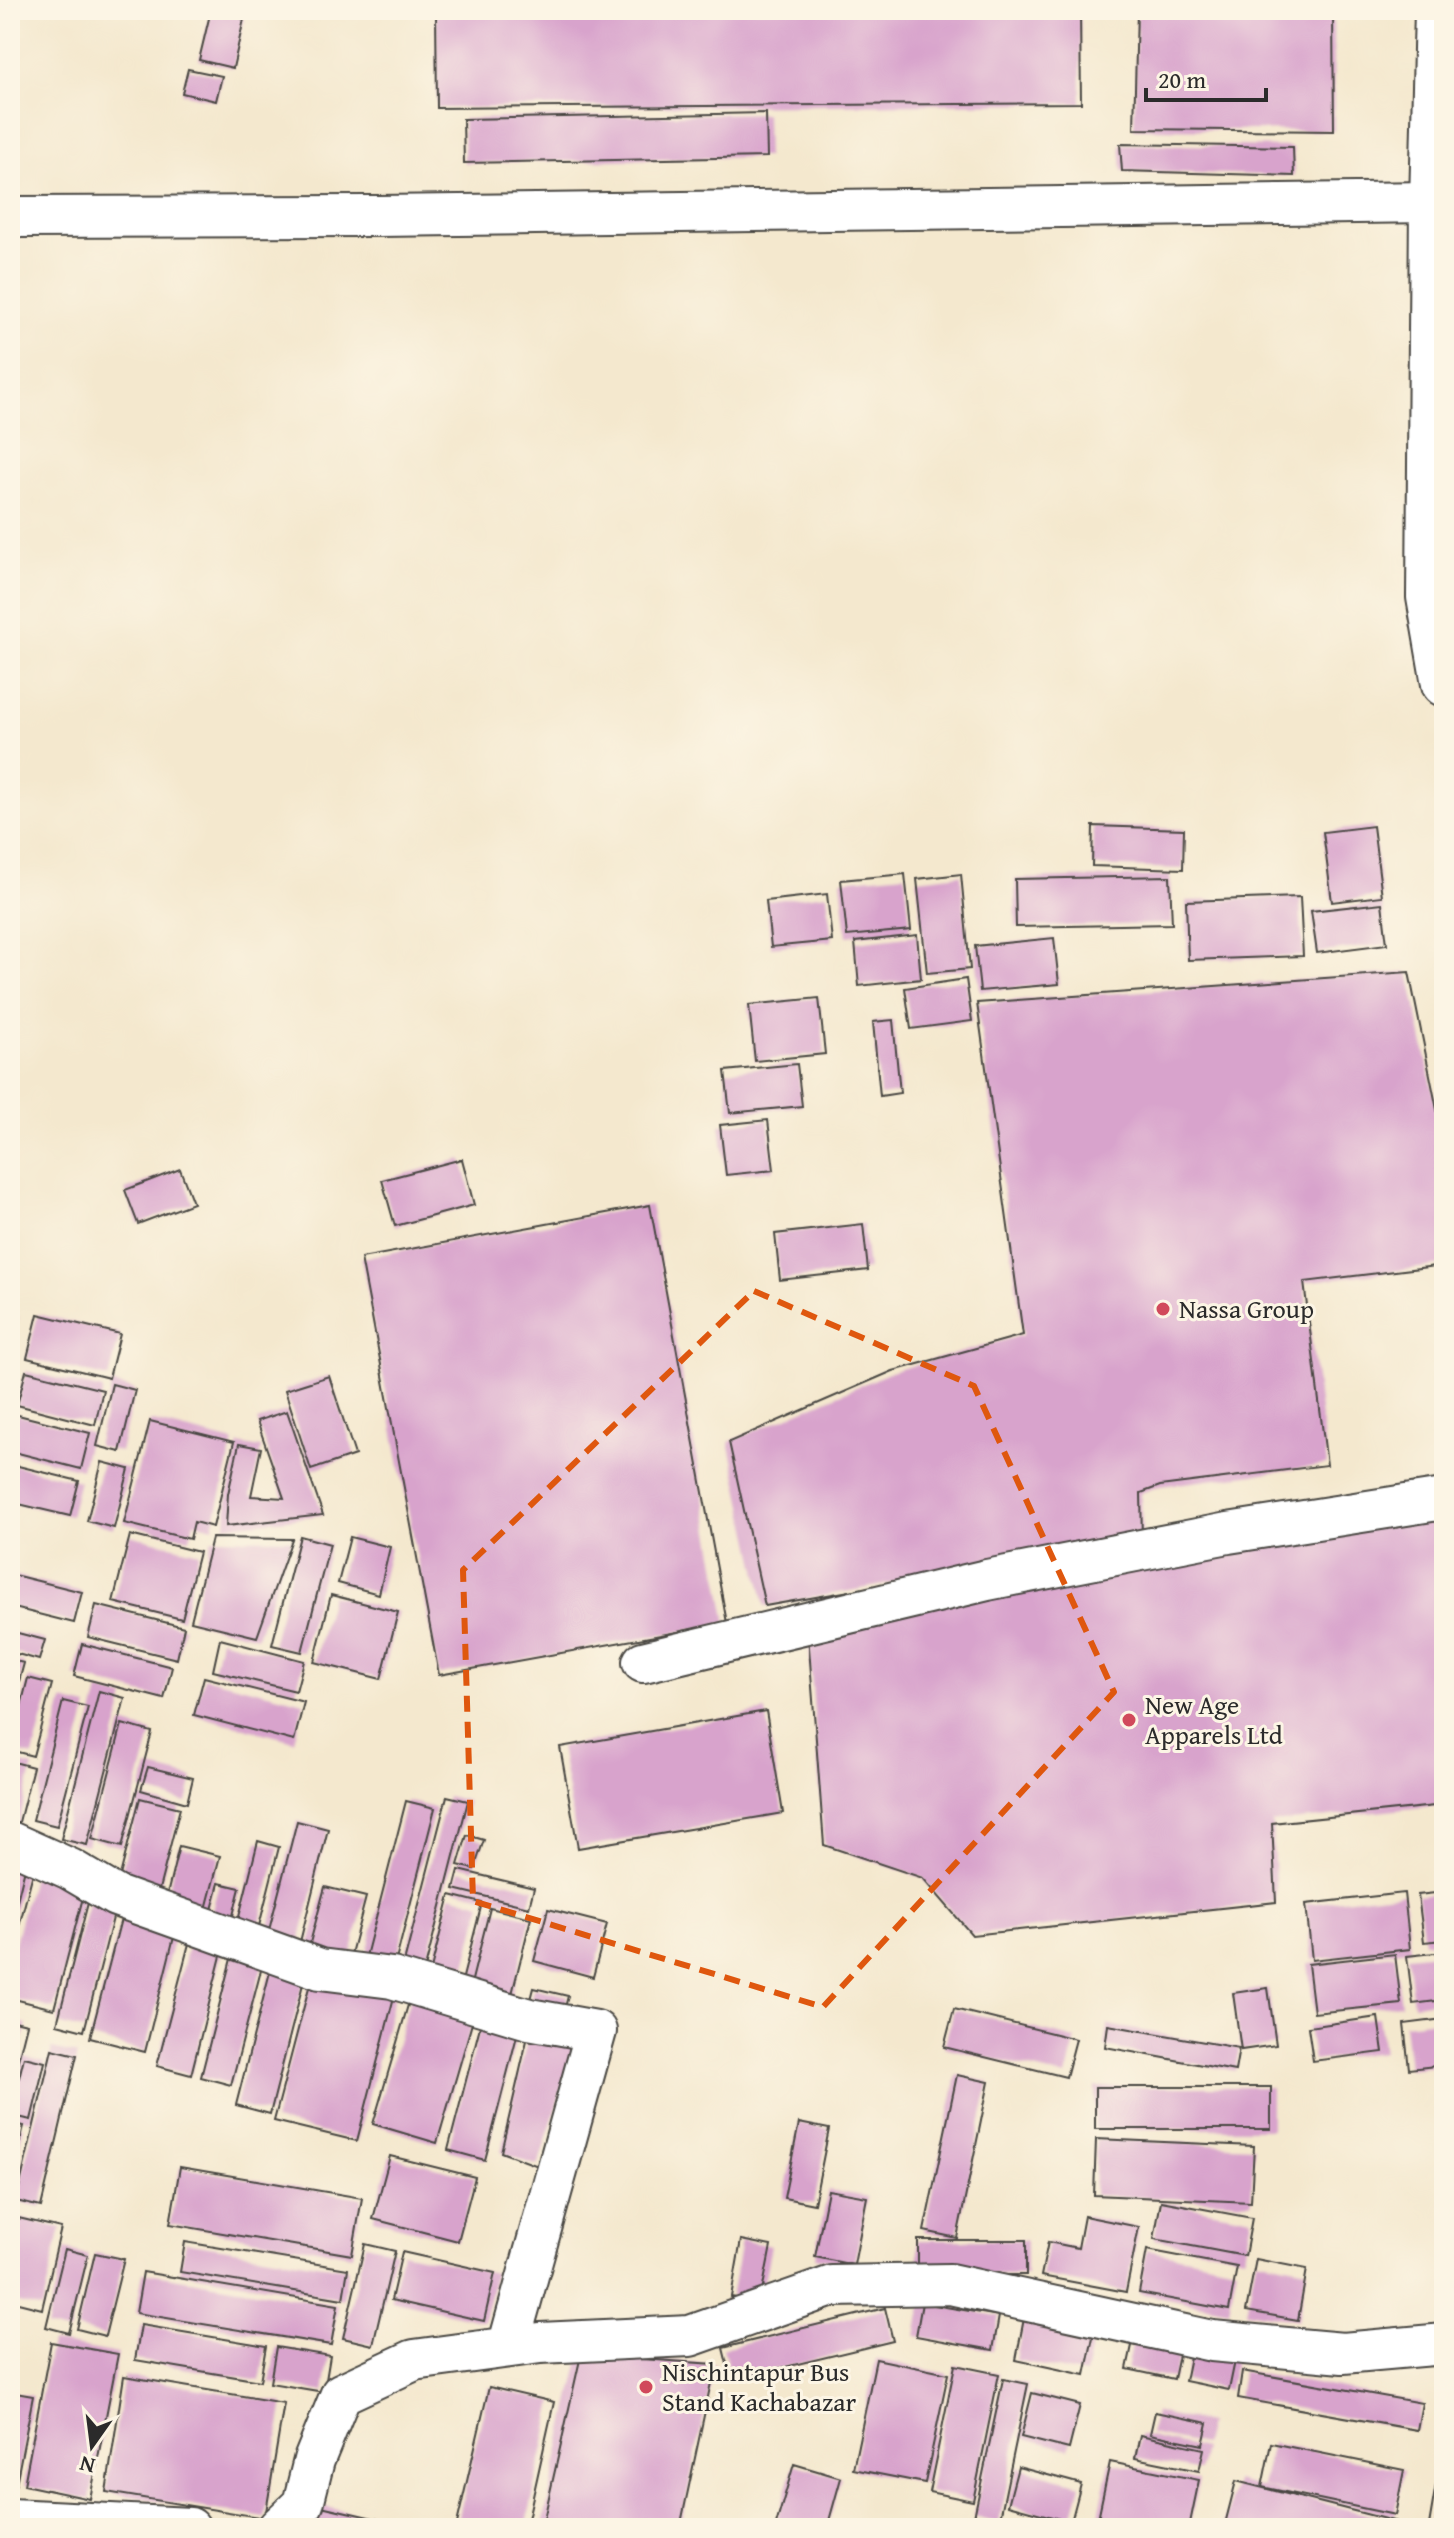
<svg xmlns="http://www.w3.org/2000/svg" width="1454" height="2538" viewBox="0 0 1454 2538" font-family="'Gentium Book Plus',serif">
<style>
.building{fill:#d8a3cc}
.lines{fill:none;stroke-linecap:round;stroke-linejoin:round}
.minor-casing{stroke:#494743;stroke-width:44}
.highway-casing{stroke:#494743;stroke-width:48}
.minor{stroke:#fff;stroke-width:40}
.highway{stroke:#fff;stroke-width:44}
.marked{fill:none;stroke:#df570e;stroke-width:6;stroke-dasharray:16 10;stroke-linejoin:round}
.poi-dot{fill:#d1495b;stroke:#fcf5e5;stroke-width:3}
.labels{text-anchor:middle;stroke-width:6;stroke-linejoin:round;paint-order:stroke}
.poi-label{font-size:26px;fill:#2b2b2b;stroke:#fcf5e5;text-anchor:start}
</style>
<rect width="100%" height="100%" fill="#fcf5e5"/>
<filter id="ink" filterUnits="userSpaceOnUse"><feTurbulence type="fractalNoise" baseFrequency=".0125" numOctaves="2"/><feDisplacementMap in="SourceGraphic" scale="16" xChannelSelector="R" yChannelSelector="G"/><feConvolveMatrix kernelMatrix="1 2 1 2 8 2 1 2 1" color-interpolation-filters="sRGB"/></filter>
<filter id="wash" filterUnits="userSpaceOnUse"><feTurbulence type="fractalNoise" baseFrequency=".006" numOctaves="4" result="noise"/><feDisplacementMap in="SourceGraphic" scale="32" xChannelSelector="R" yChannelSelector="G"/><feGaussianBlur stdDeviation="1.8" result="paint"/><feColorMatrix in="noise" values="0 0 0 0 0 0 0 0 0 0 0 0 0 0 0 0 0 1.4 0 .05"/><feComposite in="paint" operator="in"/></filter>
<g filter="url(#wash)">
<rect width="100%" height="100%" fill="#f4e8ce"/>
<g id="blocks">
<path class="building" d="M211,10L244,19L233,68L199,60Z
M436,10H1080L1081,103L437,108Z
M1137,10H1333L1334,131L1134,129Z
M188,69L222,76L216,101L182,93Z
M766,113L767,157L464,163L463,119Z
M1120,144L1293,147L1294,176L1122,171Z
M1093,826L1184,829L1183,869L1092,866Z
M1373,826L1382,896L1332,902L1323,832Z
M905,874L911,930L847,936L841,880Z
M961,874L970,969L927,973L917,879Z
M1170,876L1172,924L1016,927L1015,879Z
M827,894L832,941L771,947L766,901Z
M1300,897L1303,956L1188,960L1186,901Z
M1382,903L1387,944L1317,953L1311,911Z
M917,935L921,979L859,986L855,942Z
M1054,938L1059,984L980,991L975,946Z
M1409,972L1444,1144V1265L1304,1282L1327,1465L1160,1486L1141,1493L1142,1539L765,1606L729,1442L893,1371L1023,1335L977,1003Z
M966,979L972,1021L911,1029L905,988Z
M819,998L825,1054L755,1061L749,1005Z
M893,1020L900,1093L880,1096L873,1022Z
M797,1064L802,1106L730,1113L725,1071Z
M768,1120L774,1170L726,1175L720,1125Z
M462,1159L474,1205L395,1226L382,1180Z
M180,1169L193,1203L138,1224L125,1190Z
M650,1205L727,1623L439,1675L361,1258Z
M863,1224L868,1270L780,1280L775,1234Z
M38,1314L120,1334L109,1378L27,1358Z
M10,1315L19,1317L11,1351L10,1350Z
M26,1371L103,1390L95,1425L17,1405Z
M329,1376L355,1455L311,1470L285,1390Z
M112,1384L135,1390L120,1452L97,1446Z
M287,1411L323,1515L226,1526L228,1494L239,1444L261,1448L251,1496L284,1498L257,1421Z
M10,1413L90,1433L81,1469L10,1451Z
M150,1421L234,1442L213,1527L194,1522L190,1539L124,1523Z
M102,1462L129,1469L114,1528L87,1521Z
M10,1464L79,1481L70,1516L10,1502Z
M1444,1513V1805L1272,1823L1276,1902L972,1935L923,1878L824,1845L808,1634L1145,1560Z
M130,1535L199,1552L182,1619L113,1602Z
M300,1536L330,1544L302,1652L272,1645Z
M350,1537L390,1547L379,1594L338,1583Z
M212,1538L292,1539L257,1637L191,1621Z
M10,1574L82,1592L74,1623L10,1607Z
M331,1595L398,1612L381,1679L314,1662Z
M96,1605L184,1627L177,1659L88,1637Z
M10,1631L45,1640L39,1660L10,1652Z
M220,1639L304,1661L296,1691L213,1671Z
M82,1644L172,1667L164,1699L74,1676Z
M10,1660L24,1663L14,1700L10,1698Z
M204,1677L304,1702L294,1741L194,1715Z
M28,1678L52,1684L33,1756L10,1750Z
M99,1691L125,1698L87,1845L61,1839Z
M63,1701L88,1707L57,1826L33,1820Z
M766,1711L783,1813L578,1848L560,1747Z
M122,1724L152,1732L122,1847L92,1839Z
M10,1761L33,1767L18,1826L10,1825Z
M148,1767L193,1778L187,1803L141,1790Z
M447,1796L468,1801L422,1980L401,1974Z
M140,1798L180,1808L156,1901L116,1891Z
M406,1801L435,1808L393,1972L364,1964Z
M297,1821L328,1829L299,1946L267,1938Z
M467,1835L484,1840L474,1869L458,1865Z
M258,1841L279,1847L257,1934L236,1929Z
M179,1846L220,1856L204,1917L164,1907Z
M10,1852L28,1856L11,1925H10Z
M34,1869L87,1882L54,2009L10,1998V1961Z
M459,1870L534,1888L529,1907L454,1889Z
M219,1883L240,1888L229,1931L208,1925Z
M325,1887L366,1897L347,1969L306,1958Z
M1444,1892V1940L1424,1942L1418,1895Z
M1404,1893L1410,1949L1312,1960L1306,1904Z
M90,1895L117,1902L84,2031L57,2024Z
M450,1895L482,1903L460,1989L428,1981Z
M490,1908L531,1918L510,2002L469,1992Z
M548,1909L607,1924L593,1977L534,1961Z
M122,1915L176,1929L145,2052L90,2038Z
M192,1932L225,1940L191,2075L157,2066Z
M234,1947L265,1955L231,2085L201,2077Z
M1444,1952V2000L1413,2004L1407,1956Z
M1395,1954L1401,2004L1314,2013L1308,1964Z
M273,1960L307,1968L270,2114L236,2105Z
M313,1972L395,1993L357,2141L274,2121Z
M413,1988L477,2006L437,2143L373,2124Z
M534,1988L568,1996L561,2023L527,2015Z
M1268,1988L1276,2045L1241,2050L1233,1993Z
M954,2009L1076,2039L1066,2077L944,2047Z
M484,2011L521,2020L485,2160L448,2150Z
M1378,2017L1383,2052L1313,2061L1308,2027Z
M1444,2019V2065L1409,2069L1404,2024Z
M10,2020L27,2024L11,2088H10Z
M531,2023L579,2034L538,2166L501,2152Z
M1108,2025L1239,2048L1235,2071L1105,2047Z
M52,2049L77,2055L41,2207L16,2201Z
M24,2057L45,2062L31,2120L10,2115Z
M957,2075L989,2082L957,2238L924,2231Z
M1095,2087H1271V2129H1095Z
M10,2123L24,2126L11,2179L10,2178Z
M799,2123L829,2129L814,2204L784,2198Z
M1096,2139L1254,2146L1251,2202L1094,2195Z
M390,2156L475,2177L458,2241L373,2219Z
M180,2167L362,2198L352,2255L170,2224Z
M828,2190L867,2197L854,2265L815,2257Z
M1161,2201L1252,2218L1245,2256L1154,2239Z
M10,2216L61,2228L42,2309L10,2301Z
M1084,2216L1139,2227L1126,2292L1041,2276L1048,2242L1078,2248Z
M741,2240L771,2246L760,2302L731,2297Z
M918,2240H1026V2275H918Z
M185,2242L348,2269L343,2299L180,2272Z
M365,2244L395,2251L373,2345L343,2338Z
M65,2249L88,2255L69,2333L46,2327Z
M1147,2250L1237,2267L1229,2310L1139,2293Z
M402,2252L495,2273L484,2321L391,2300Z
M95,2253L124,2259L105,2336L77,2329Z
M1256,2259L1307,2269L1298,2320L1246,2311Z
M143,2272L338,2305L331,2345L136,2313Z
M922,2303L999,2316L993,2350L916,2336Z
M885,2308L893,2341L731,2380L723,2348Z
M1026,2308L1096,2323L1085,2375L1016,2360Z
M141,2325L266,2346L260,2381L135,2360Z
M1134,2336L1181,2345L1174,2379L1127,2369Z
M51,2342L118,2354L90,2499L24,2485Z
M276,2347L330,2356L324,2392L270,2383Z
M1192,2347L1236,2356L1229,2390L1185,2381Z
M581,2355L715,2364L680,2528H542Z
M876,2359L948,2374L925,2483L853,2469Z
M955,2365L999,2374L973,2501L929,2492Z
M1242,2371L1422,2403L1417,2430L1238,2398Z
M124,2376L284,2403L265,2518L106,2492Z
M1003,2379L1028,2384L999,2523L974,2517Z
M489,2387L554,2402L526,2528H456Z
M10,2392L33,2396L16,2484L10,2483Z
M1032,2393L1080,2405L1069,2449L1021,2437Z
M1155,2412L1208,2423L1203,2445L1150,2434Z
M1140,2435L1204,2449L1199,2471L1135,2458Z
M1271,2443L1404,2470L1395,2515L1262,2487Z
M1442,2449H1444V2528L1429,2525Z
M1110,2462L1199,2480L1189,2528H1096Z
M794,2464L841,2478L827,2528H775Z
M1018,2467L1081,2484L1071,2522L1008,2505Z
M1236,2481L1417,2527V2528H1224Z
M321,2506L382,2520L380,2528H316Z"/>
</g>
</g>
<g filter="url(#ink)">
<use href="#blocks" fill-opacity="0" stroke="#494743" stroke-width="2"/>
<g class="lines">
<defs>
<path id="minor" d="M10,217L378,216L1432,202
M643,1662L987,1580L1228,1533L1444,1499
M10,1842L70,1869L116,1896L320,1969L392,1978L529,2019L596,2031L508,2347
M10,2519L190,2528
M278,2528L303,2504L314,2460L341,2394L414,2360L540,2343L690,2336L832,2286L950,2284L1212,2341L1343,2353L1444,2344"/>
<path id="highway" d="M1437,10L1432,202L1429,597L1444,684"/>
</defs>
<use href="#minor" class="minor-casing"/>
<use href="#highway" class="highway-casing"/>
<use href="#minor" class="minor"/>
<use href="#highway" class="highway"/>
</g>
</g>
<path class="marked" d="M754,1291L974,1386L1114,1692L823,2007L473,1901L463,1570Z"/>
<g class="poi-dot">
<circle cx="1163" cy="1309" r="8"/>
<circle cx="1129" cy="1720" r="8"/>
<circle cx="646" cy="2387" r="8"/>
</g>
<g class="labels">
<g class="poi-label">
<text x="1179" y="1318">Nassa Group</text>
<text x="1145" y="1714">New Age<tspan x="1145" dy="30">Apparels Ltd</tspan></text>
<text x="662" y="2381">Nischintapur Bus<tspan x="662" dy="30">Stand Kachabazar</tspan></text>
</g>
</g>
<rect width="1454" height="2538" fill="none" stroke="#fcf5e5" stroke-width="40"/>
<g transform="translate(92 2446) rotate(194)" stroke="#fcf5e5" stroke-width="6" paint-order="stroke">
<path d="M0-6L14 30L0 20L-14 30Z" fill="#2b2b2b"/>
<text y="-12" font-size="22" font-weight="bold" text-anchor="middle" fill="#2b2b2b">N</text>
</g>
<path d="M1146 88v12h120v-12" fill="none" stroke="#2b2b2b" stroke-width="4"/>
<text x="1158" y="88" font-size="24" fill="#2b2b2b" stroke="#fcf5e5" stroke-width="6" paint-order="stroke">20 m</text>
</svg>
